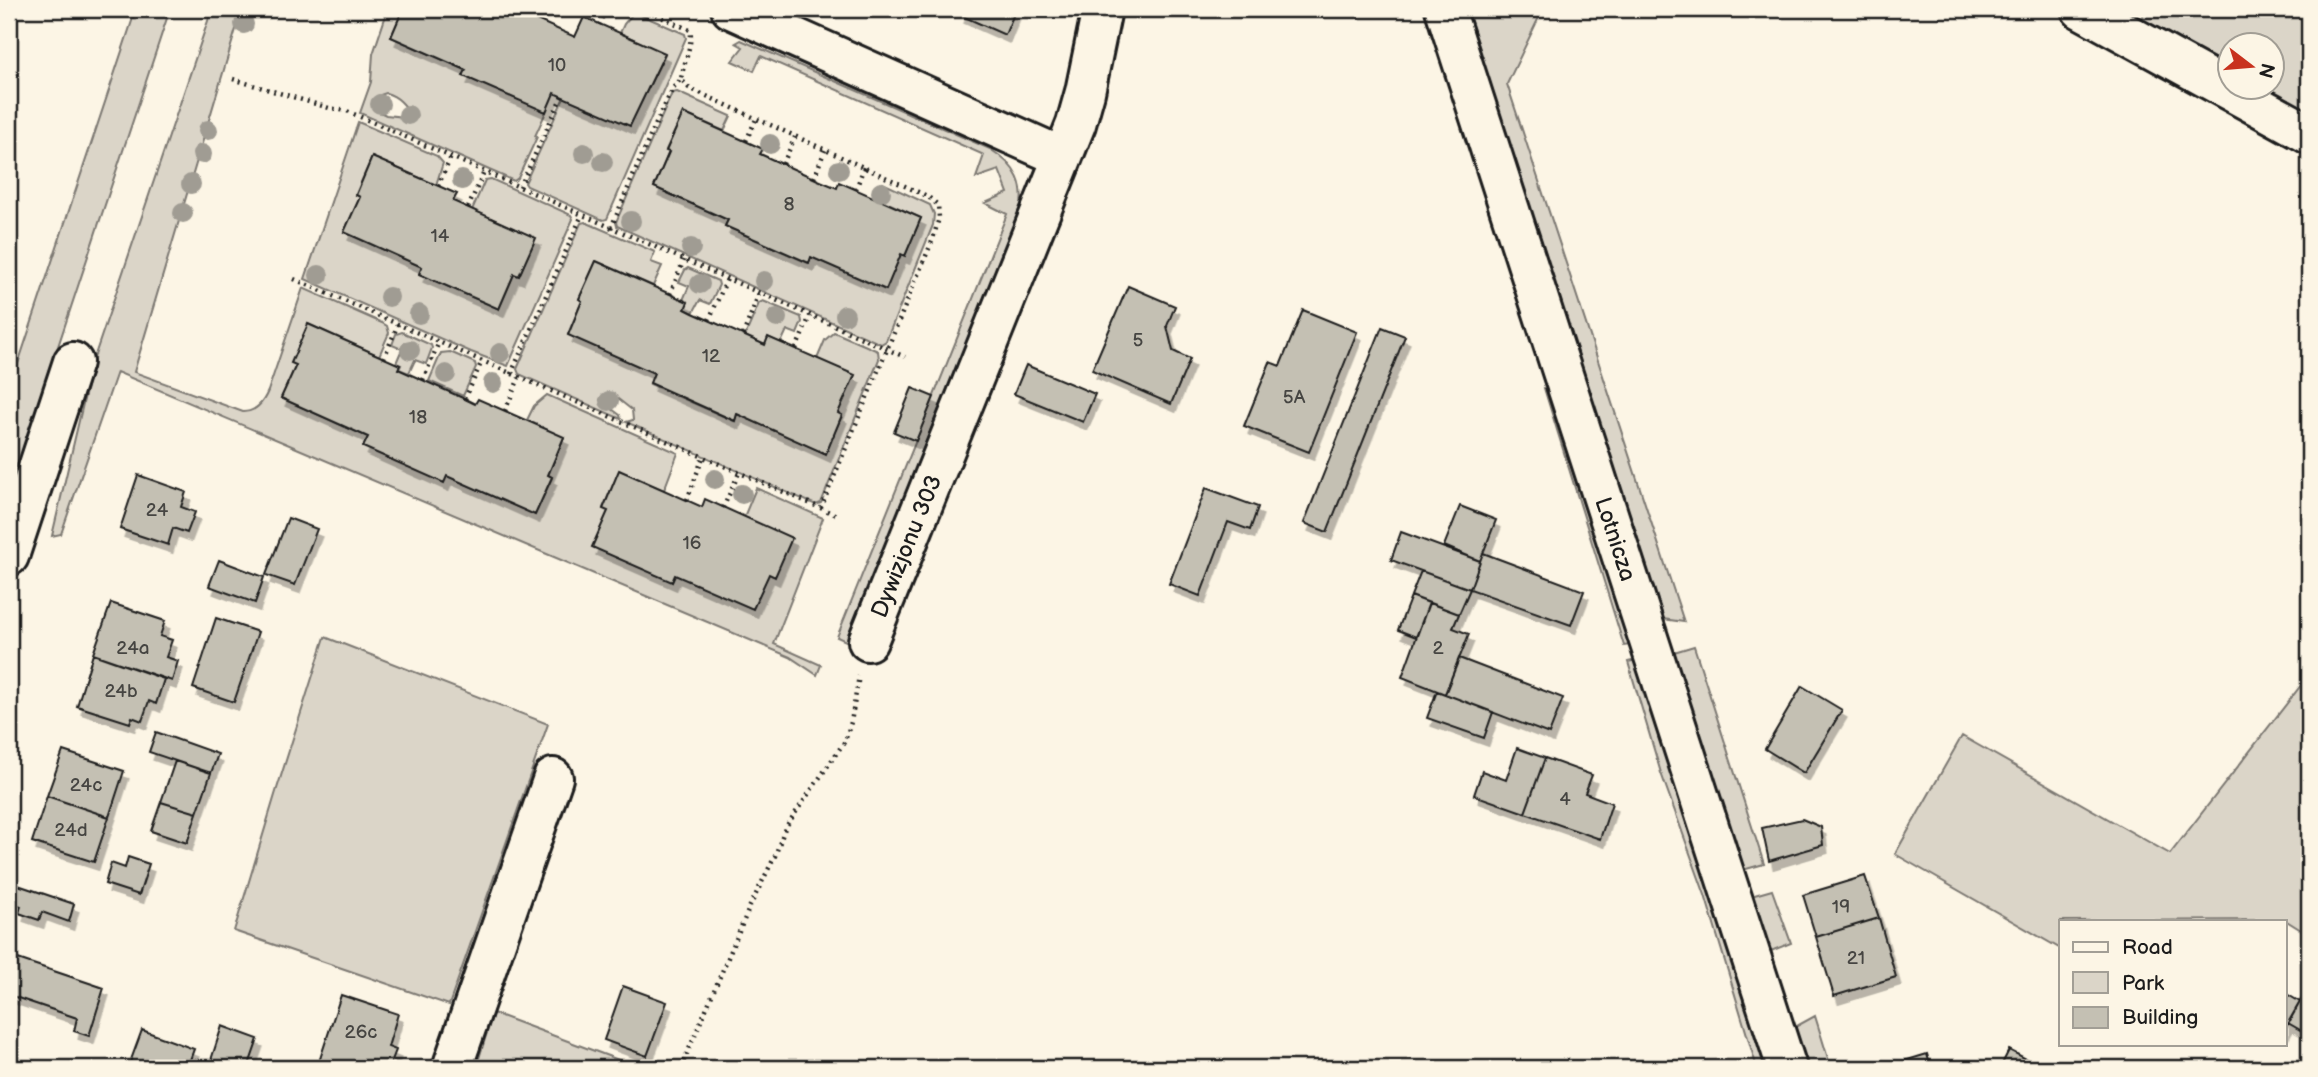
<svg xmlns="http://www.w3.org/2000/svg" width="2318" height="1077" viewBox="0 0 2318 1077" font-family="'Balsamiq Sans',sans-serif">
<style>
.green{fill:#dbd5c8;stroke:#7c7872;stroke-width:2;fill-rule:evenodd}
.building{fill:#c4c0b3;stroke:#1c1c1c;stroke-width:2;filter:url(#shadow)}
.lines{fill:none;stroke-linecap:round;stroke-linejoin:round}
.minor-casing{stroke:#1c1c1c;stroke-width:44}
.path{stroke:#1c1c1c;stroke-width:4.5;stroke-dasharray:2 5;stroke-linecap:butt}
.minor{stroke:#fcf5e5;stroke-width:38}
.tree{fill:#a09c93}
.labels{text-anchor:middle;stroke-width:5;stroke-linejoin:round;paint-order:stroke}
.number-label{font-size:19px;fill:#464542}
.street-label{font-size:23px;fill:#1c1c1c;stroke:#fcf5e5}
</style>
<defs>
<filter id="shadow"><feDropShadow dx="4.5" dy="8" stdDeviation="0" flood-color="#0004"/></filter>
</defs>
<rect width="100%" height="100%" fill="#fcf5e5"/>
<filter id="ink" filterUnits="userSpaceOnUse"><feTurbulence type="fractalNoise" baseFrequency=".0143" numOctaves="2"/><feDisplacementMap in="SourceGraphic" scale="14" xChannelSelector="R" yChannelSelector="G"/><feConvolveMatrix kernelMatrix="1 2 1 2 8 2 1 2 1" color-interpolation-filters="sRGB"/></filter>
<g filter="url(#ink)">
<path class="green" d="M136,9H170L9,494V391Z
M212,9H242L134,372L243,412C256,412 263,403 268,391L303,288L382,323L387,326L389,333L379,356L308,324L296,365L281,398L368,437L364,447L447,476L535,515L552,478L548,475L564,438L527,420L534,406L547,395L678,453L664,490L619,471L603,508L608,511L672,582L675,575L744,517L756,488L823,518L774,644L821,665L817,675L790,657L117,372L61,534L52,536L93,361Z
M388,9H403L391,37L466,70L546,112L535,136L537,137L518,178L514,181L360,113L371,82L373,54ZM386,93C400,97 406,107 414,118L386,115L373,109L377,96Z
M1464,9H1543L1507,84L1684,622L1663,619L1650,587Z
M2146,9H2309V114L2261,88H2272V46H2230V71L2140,22Z
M634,12L685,34L686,38L607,219L603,220L527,186L525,183L564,97L630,125L665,54L620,33L624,24Z
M741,40L990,149C1017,166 1027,185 1019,217L848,642L837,637L1007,214L985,203L1008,193L999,170L976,178L984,155L761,56L754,71L732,61L743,47L736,43Z
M677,92L731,116L724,131L683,113L666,150L669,152L654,187L728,220L725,226L808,263L811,257L885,290L901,254L905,256L921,218L877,198L883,183L930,205L934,214L933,225L886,341L881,344L617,226L616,222L672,93Z
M358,122L437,156L443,163L436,185L372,157L356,194L360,197L344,232L422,267L419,274L499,309L514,274L519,276L535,238L472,210L485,180L491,179L571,215L573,219L508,366L471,352L305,279Z
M585,222L655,252L651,262L662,266L653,286L596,261L579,299L582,301L568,334L654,373L650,384L734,421L737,414L825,453L842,416L838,413L817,359L825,340L834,332L878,351L879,359L821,503L816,505L626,422L633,420L632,410L613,395L602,396L600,400L620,415L621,419L519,374L517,369L581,223Z
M688,268L718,281L719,285L710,304L700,300L693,313L685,309L683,300L689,286L679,282L685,270Z
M763,301L801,317L802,322L797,334L787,330L781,343L768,337L765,345L745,336L759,303Z
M402,332L431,345L432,348L426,364L415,360L409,373L399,369L401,365L396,363L402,349L392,345L396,334Z
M450,352L475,363L476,367L463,396L429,381L441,353Z
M1555,386L1637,644L1624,646L1544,388Z
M325,637L548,724L449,1005L234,931L275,795Z
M1694,646L1764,864L1739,871L1674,652Z
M1641,659L1772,1068H1757L1705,895L1661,773L1628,662Z
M2309,675V935L2285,920L2061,921V949L1895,854L1962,736L2170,854Z
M1772,890L1791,943L1771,951L1751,896Z
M493,1013L640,1068H476Z
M1815,1016L1831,1068H1808L1795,1027Z"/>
<path class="building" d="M403,9H512L575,37L584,17L665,53L630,126L554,93L546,112L463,76L466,70L391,37Z
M963,9H1016L1005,35L960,15Z
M683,113L763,149L760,154L818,180L837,188L839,182L921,218L905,256L901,254L886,290L811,257L809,263L725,226L728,220L654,187L669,152L666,151Z
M372,157L457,194L453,201L536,238L519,276L514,274L499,309L419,274L422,267L344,232L360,197L356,195Z
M596,261L688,302L685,309L693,313L765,345L768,337L855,375L838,413L842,415L826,454L737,414L735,421L650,383L654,373L568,335L582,301L579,299Z
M1128,286L1175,306L1167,326L1173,351L1190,359L1171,404L1092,370Z
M1303,310L1357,332L1309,452L1244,426L1270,362L1280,366Z
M308,324L400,365L398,369L465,399L475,404L478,399L564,437L548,475L552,477L535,515L447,476L444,483L363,447L368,437L281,398L296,365L291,363Z
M1382,327L1405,336L1327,532L1304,523Z
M1026,365L1095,394L1083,422L1014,394Z
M912,388L934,397L916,441L894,432Z
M619,470L702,507L705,499L792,538L775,577L769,574L753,609L675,575L672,582L592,547L608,511L603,509Z
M138,475L186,492L181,507L195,512L187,533L173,528L168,545L120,529Z
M1206,488L1258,507L1250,530L1228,522L1200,596L1169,584Z
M1460,506L1496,520L1480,561L1444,546Z
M288,518L317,529L295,585L266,575Z
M1401,532L1480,561L1470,589L1391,560Z
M1483,553L1584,591L1571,625L1470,589Z
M219,560L264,577L255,603L209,586Z
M1421,571L1470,589L1459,614L1411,596Z
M1411,596L1429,603L1416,637L1398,630Z
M111,603L165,621L160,636L172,640L166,657L178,661L172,681L93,654Z
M1429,603L1459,614L1453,628L1469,634L1445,694L1402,677Z
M216,618L258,632L234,702L193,688Z
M93,654L164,679L156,704L149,701L142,721L132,717L130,723L77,706Z
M1459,658L1563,698L1549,734L1445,694Z
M1802,686L1842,710L1804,773L1765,749Z
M1437,691L1493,712L1484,738L1427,718Z
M156,732L218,754L211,773L149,752Z
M1517,748L1545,758L1525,813L1474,795L1482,771L1506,780Z
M63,751L124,771L109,817L47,796Z
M1545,758L1592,775L1585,793L1612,803L1600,839L1525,813Z
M175,761L211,773L197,813L161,802Z
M47,796L109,817L94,862L32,842Z
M161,802L197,813L187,843L151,831Z
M1802,819L1821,827L1823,845L1769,861L1762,828Z
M128,857L149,864L139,895L105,884L111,863L125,868Z
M1865,876L1879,918L1816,937L1803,895Z
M9,882L74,904L69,922L42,912L39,920L19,913L21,906L9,901Z
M1879,918L1896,977L1834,996L1816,937Z
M18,959L104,988L89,1036L74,1031L77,1018L9,995V985Z
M623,986L667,1002L647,1056L604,1040Z
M2285,993L2300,1002L2285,1029Z
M341,995L398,1014L388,1047L396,1050L389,1068H317Z
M2304,995L2309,998V1035L2288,1023Z
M222,1026L258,1039L248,1068H236L211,1060Z
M142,1030L194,1049L187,1068H128Z
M2009,1050L2038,1065L2036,1068H2000Z
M1927,1054L1931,1068H1881Z"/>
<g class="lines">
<defs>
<path id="minor" d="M731,9L1062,157
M1445,9L1787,1068
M2081,9L2309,134
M9,556L73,362
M868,641L1076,124L1085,92L1102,9
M452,1068L553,778"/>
</defs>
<use href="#minor" class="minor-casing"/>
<path class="path" d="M643,9L690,30C694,39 683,66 681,79L689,88L927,196L938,205L939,218L933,239L821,508
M523,14L525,9
M599,25L606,9
M233,79L329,108L347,111L905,357
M746,141L756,119
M783,164L795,137
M814,178L825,150
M438,186L451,157
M520,187L562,96
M856,189L864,167
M468,208L484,172
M611,228L652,132L673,88L681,79
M294,279L839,516
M670,294L684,260
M709,320L727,279
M743,335L759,293
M796,349L810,316
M384,358L398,324
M511,374L582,215
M423,380L439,342
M465,399L482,361
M505,411L519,378
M687,500L703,457
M723,508L739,473
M681,1068L750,906L775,856L785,828L845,741L851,722L859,676"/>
<use href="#minor" class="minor"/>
</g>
<g class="tree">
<circle cx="244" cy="24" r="10"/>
<circle cx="380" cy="104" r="10"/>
<circle cx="408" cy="115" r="10"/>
<circle cx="208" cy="130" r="10"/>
<circle cx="770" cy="144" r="10"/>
<circle cx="584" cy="153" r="10"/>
<circle cx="202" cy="154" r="10"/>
<circle cx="603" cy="162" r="10"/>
<circle cx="839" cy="170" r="10"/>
<circle cx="462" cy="180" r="10"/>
<circle cx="191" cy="184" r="10"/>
<circle cx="881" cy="192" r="10"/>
<circle cx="183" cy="213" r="10"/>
<circle cx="631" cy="221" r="10"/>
<circle cx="691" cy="248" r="10"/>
<circle cx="319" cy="275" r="10"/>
<circle cx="764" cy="281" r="10"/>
<circle cx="700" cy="284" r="10"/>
<circle cx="389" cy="297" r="10"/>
<circle cx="419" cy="314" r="10"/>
<circle cx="845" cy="315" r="10"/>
<circle cx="777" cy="318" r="10"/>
<circle cx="410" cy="350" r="10"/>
<circle cx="500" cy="353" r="10"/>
<circle cx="446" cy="374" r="10"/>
<circle cx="493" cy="383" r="10"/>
<circle cx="609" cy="401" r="10"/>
<circle cx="715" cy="479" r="10"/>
<circle cx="742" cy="494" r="10"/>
</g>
</g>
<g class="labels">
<g class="number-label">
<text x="557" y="71">10</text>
<text x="789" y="210">8</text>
<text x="440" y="242">14</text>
<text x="1138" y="346">5</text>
<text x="711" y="362">12</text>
<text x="1294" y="403">5A</text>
<text x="418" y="423">18</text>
<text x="157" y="516">24</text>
<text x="692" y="549">16</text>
<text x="133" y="654">24a</text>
<text x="1438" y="654">2</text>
<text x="121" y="697">24b</text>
<text x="86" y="791">24c</text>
<text x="1565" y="805">4</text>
<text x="71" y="836">24d</text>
<text x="1841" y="913">19</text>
<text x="1856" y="964">21</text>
<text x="361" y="1038">26c</text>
</g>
<g class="street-label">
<text transform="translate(1616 539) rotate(72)" y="8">Lotnicza</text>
<text transform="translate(906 546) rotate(-68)" y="8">Dywizjonu 303</text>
</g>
</g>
<rect width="2318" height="1077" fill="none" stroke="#fcf5e5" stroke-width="35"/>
<rect x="18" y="18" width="2283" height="1042" fill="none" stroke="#1c1c1c" stroke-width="2.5" filter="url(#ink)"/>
<rect x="2059" y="920" width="228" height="126" fill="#fcf5e5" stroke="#a29e95" stroke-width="2"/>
<rect x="2073" y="942" width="35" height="10" fill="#fcf5e5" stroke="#a29e95" stroke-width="2"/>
<text x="2122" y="954" font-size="21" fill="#1c1c1c">Road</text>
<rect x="2073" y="972" width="35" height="21" fill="#dbd5c8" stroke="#a29e95" stroke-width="2"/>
<text x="2122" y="990" font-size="21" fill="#1c1c1c">Park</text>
<rect x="2073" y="1007" width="35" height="21" fill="#c4c0b3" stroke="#a29e95" stroke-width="2"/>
<text x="2122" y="1024" font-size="21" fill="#1c1c1c">Building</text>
<g transform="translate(2251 66) rotate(106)"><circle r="33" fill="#fcf5e5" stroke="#a29e95" stroke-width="2"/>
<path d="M0-5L12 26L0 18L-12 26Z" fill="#c8321e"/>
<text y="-10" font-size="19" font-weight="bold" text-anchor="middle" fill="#1c1c1c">N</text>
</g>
</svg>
